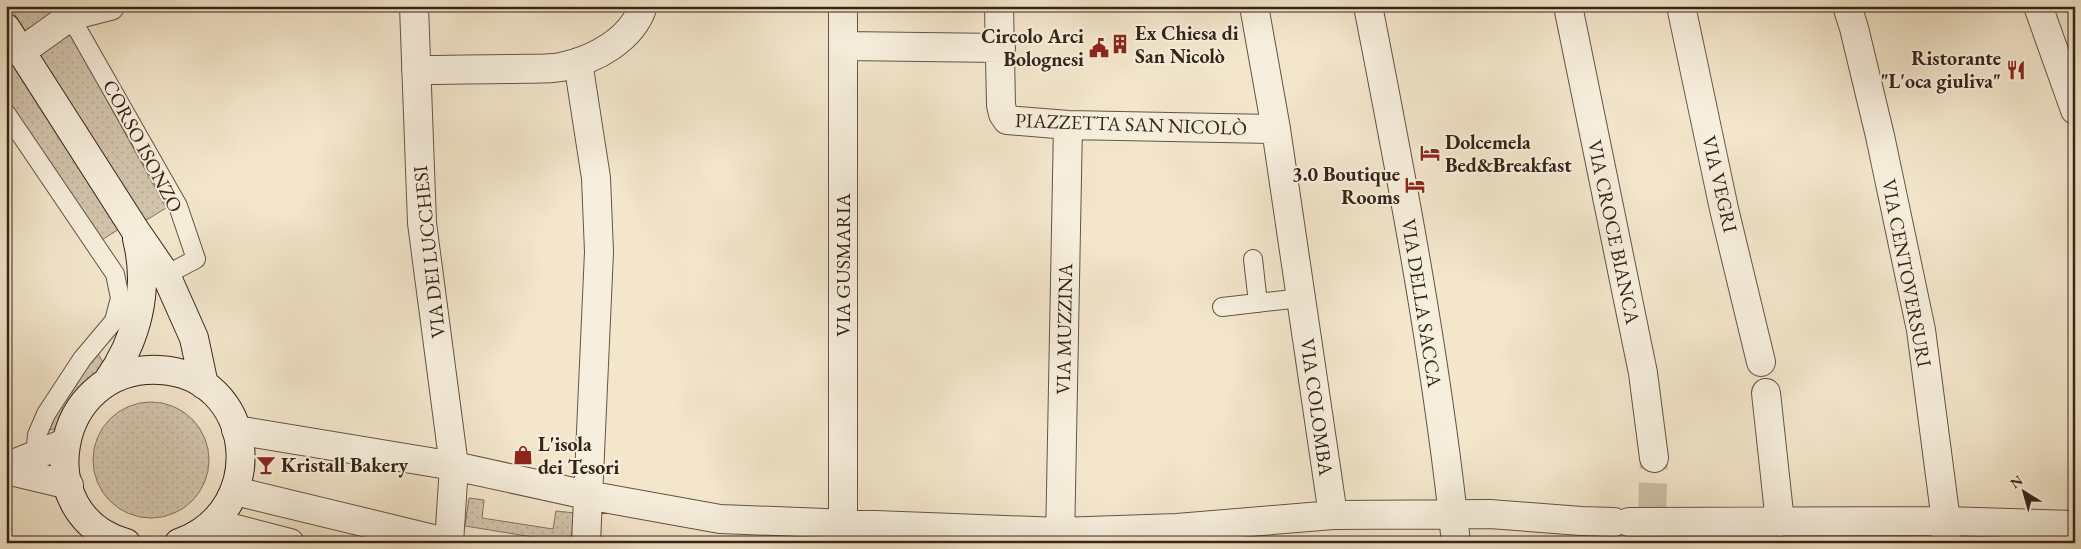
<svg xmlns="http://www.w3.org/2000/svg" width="2081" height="549" viewBox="0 0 2081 549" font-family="'EB Garamond',serif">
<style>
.grass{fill:url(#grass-dots);stroke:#847462}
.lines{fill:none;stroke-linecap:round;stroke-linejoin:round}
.street-tunnel{stroke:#cdbfa7;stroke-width:28;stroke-dasharray:28 14;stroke-linecap:butt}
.lane-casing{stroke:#655445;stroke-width:20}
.street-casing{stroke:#655445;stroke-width:30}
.secondary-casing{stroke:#362418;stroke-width:30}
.lane{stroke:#f7efdd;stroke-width:18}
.street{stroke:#f7efdd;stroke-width:28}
.secondary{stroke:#f7efdd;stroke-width:28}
.labels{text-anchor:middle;stroke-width:4;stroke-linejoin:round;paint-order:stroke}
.poi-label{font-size:20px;font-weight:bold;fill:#362418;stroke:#f7efdd;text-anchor:start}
.street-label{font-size:20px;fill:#362418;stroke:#f7efdd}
</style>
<defs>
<pattern id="grass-dots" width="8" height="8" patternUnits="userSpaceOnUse" patternTransform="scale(1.25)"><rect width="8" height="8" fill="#d3c5ad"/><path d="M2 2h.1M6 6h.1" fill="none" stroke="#b6a994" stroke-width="1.8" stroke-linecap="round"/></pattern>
</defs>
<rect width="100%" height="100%" fill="#f3e6cb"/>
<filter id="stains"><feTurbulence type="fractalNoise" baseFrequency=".004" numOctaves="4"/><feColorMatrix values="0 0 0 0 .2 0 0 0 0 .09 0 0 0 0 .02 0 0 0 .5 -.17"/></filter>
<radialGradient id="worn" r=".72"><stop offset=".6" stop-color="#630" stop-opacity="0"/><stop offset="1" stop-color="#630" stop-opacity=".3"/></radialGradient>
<path class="grass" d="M9,6H54L60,15L29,36Z
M67,27L166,208L145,221L35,52Z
M6,51L122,227L102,240L6,104Z
M97,351L104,365L61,424L54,429L46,431Z
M93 460a58 58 0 1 1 116 0a58 58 0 1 1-116 0Z
M469,498L484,500L482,518L553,529L556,511L575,513L570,543L465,526Z"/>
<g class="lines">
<path class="street-tunnel" d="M1652,511L1654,458"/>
<defs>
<path id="lane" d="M66,9L178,206L196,259L166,275
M6,113L115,274L120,298L114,321L82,359L46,414L37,435L35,456
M1253,259L1258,303
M1222,307L1301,298"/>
<path id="street" d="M414,6L422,223L454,466L449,543
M999,6L1001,105L1003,114L1007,120L1068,125L1276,129
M1254,6L1276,129L1333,515
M1368,6C1403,184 1437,362 1456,543
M1568,6L1643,373L1654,458
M1681,6L1724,209L1761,362
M1847,6L1854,28L1880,136L1921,330L1946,521V543
M2038,6L2075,110
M844,46L1001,48
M22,51L71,16L110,6
M578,62L596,178L599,252L586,543
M416,70C448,70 480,69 511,69C528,68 545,70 561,67C594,60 632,40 643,6
M1766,393L1780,522
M236,430L454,466L587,495L720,519L1059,532L1177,528L1333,515L1490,514L1581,521L1614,522
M6,467L65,443
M6,470L69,485
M235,491L450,543
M1629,522L1946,521L2075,525
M213,523L290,543
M843,543V6
M1060,543L1068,125"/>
<path id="secondary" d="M6,28L135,230L166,275L194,338L204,385
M107,382C137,340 150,290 137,239
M126,543C28,516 53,365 159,370C255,374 272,510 179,543"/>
</defs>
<use href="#lane" class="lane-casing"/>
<use href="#street" class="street-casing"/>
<use href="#secondary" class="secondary-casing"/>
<use href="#lane" class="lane"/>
<use href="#street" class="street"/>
<use href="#secondary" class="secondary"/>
</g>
<defs>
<symbol id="building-bare" viewBox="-9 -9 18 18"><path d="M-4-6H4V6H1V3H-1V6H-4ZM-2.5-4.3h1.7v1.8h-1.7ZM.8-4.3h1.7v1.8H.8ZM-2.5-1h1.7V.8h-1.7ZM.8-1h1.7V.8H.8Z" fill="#8f2418" stroke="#f7efdd" stroke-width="2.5" paint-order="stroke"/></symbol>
<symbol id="civic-bare" viewBox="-9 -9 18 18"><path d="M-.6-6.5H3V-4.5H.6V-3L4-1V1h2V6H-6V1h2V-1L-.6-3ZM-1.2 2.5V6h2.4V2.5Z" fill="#8f2418" stroke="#f7efdd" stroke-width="2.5" paint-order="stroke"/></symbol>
<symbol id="restaurant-bare" viewBox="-9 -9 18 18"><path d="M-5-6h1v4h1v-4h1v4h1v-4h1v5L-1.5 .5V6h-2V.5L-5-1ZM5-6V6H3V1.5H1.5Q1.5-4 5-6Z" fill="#8f2418" stroke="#f7efdd" stroke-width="2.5" paint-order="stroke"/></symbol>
<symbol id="hotel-bare" viewBox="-9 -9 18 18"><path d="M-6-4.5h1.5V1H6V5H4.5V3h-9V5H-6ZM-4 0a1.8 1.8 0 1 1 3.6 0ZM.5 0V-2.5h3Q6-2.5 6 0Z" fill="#8f2418" stroke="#f7efdd" stroke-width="2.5" paint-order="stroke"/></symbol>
<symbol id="shop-bare" viewBox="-9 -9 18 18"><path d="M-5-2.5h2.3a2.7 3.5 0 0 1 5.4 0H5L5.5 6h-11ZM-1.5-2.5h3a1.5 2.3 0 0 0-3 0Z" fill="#8f2418" stroke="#f7efdd" stroke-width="2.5" paint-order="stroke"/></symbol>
<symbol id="bar-bare" viewBox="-9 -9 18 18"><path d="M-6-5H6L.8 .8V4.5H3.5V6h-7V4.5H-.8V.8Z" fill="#8f2418" stroke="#f7efdd" stroke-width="2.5" paint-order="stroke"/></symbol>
</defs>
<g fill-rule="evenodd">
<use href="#building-bare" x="1106" y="30" width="28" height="28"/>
<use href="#civic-bare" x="1085" y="34" width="28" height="28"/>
<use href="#restaurant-bare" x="2002" y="56" width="28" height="28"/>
<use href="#hotel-bare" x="1416" y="139" width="28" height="28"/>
<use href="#hotel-bare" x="1401" y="171" width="28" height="28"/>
<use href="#shop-bare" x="509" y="441" width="28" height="28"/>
<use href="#bar-bare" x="252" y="451" width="28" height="28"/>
</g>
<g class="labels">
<g class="poi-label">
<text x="1135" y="40">Ex Chiesa di<tspan x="1135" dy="23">San Nicolò</tspan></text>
<text x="1084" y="43" text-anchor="end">Circolo Arci<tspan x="1084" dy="23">Bolognesi</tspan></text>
<text x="2001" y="65" text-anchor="end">Ristorante<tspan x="2001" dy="23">"L'oca giuliva"</tspan></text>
<text x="1445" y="149">Dolcemela<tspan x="1445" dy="23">Bed&amp;Breakfast</tspan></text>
<text x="1400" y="181" text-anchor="end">3.0 Boutique<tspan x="1400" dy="23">Rooms</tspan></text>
<text x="538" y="451">L'isola<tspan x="538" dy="23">dei Tesori</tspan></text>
<text x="281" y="472">Kristall Bakery</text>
</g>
<g class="street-label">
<text transform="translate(1131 124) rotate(2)" y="7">PIAZZETTA SAN NICOLÒ</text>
<text transform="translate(143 146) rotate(62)" y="7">CORSO ISONZO</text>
<text transform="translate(1720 184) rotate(77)" y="7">VIA VEGRI</text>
<text transform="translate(1614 232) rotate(78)" y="7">VIA CROCE BIANCA</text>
<text transform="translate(429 252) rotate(-96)" y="7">VIA DEI LUCCHESI</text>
<text transform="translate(843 265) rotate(-90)" y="7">VIA GUSMARIA</text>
<text transform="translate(1907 273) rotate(79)" y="7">VIA CENTOVERSURI</text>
<text transform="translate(1422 303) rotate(81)" y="7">VIA DELLA SACCA</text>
<text transform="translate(1064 329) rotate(-89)" y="7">VIA MUZZINA</text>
<text transform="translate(1317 407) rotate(82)" y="7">VIA COLOMBA</text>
</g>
</g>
<rect width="2081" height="549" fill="none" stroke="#f3e6cb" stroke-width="25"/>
<rect x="8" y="8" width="2066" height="534" fill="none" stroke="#362418" stroke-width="2.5"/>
<rect x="12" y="12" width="2056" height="524" fill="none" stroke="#362418"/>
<g transform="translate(2024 492) rotate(323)" stroke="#f7efdd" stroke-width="4" paint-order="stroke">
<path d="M0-4L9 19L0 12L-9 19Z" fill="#362418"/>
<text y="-8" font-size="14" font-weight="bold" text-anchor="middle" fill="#362418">N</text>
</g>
<rect width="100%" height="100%" filter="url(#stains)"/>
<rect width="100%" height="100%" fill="url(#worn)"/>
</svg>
